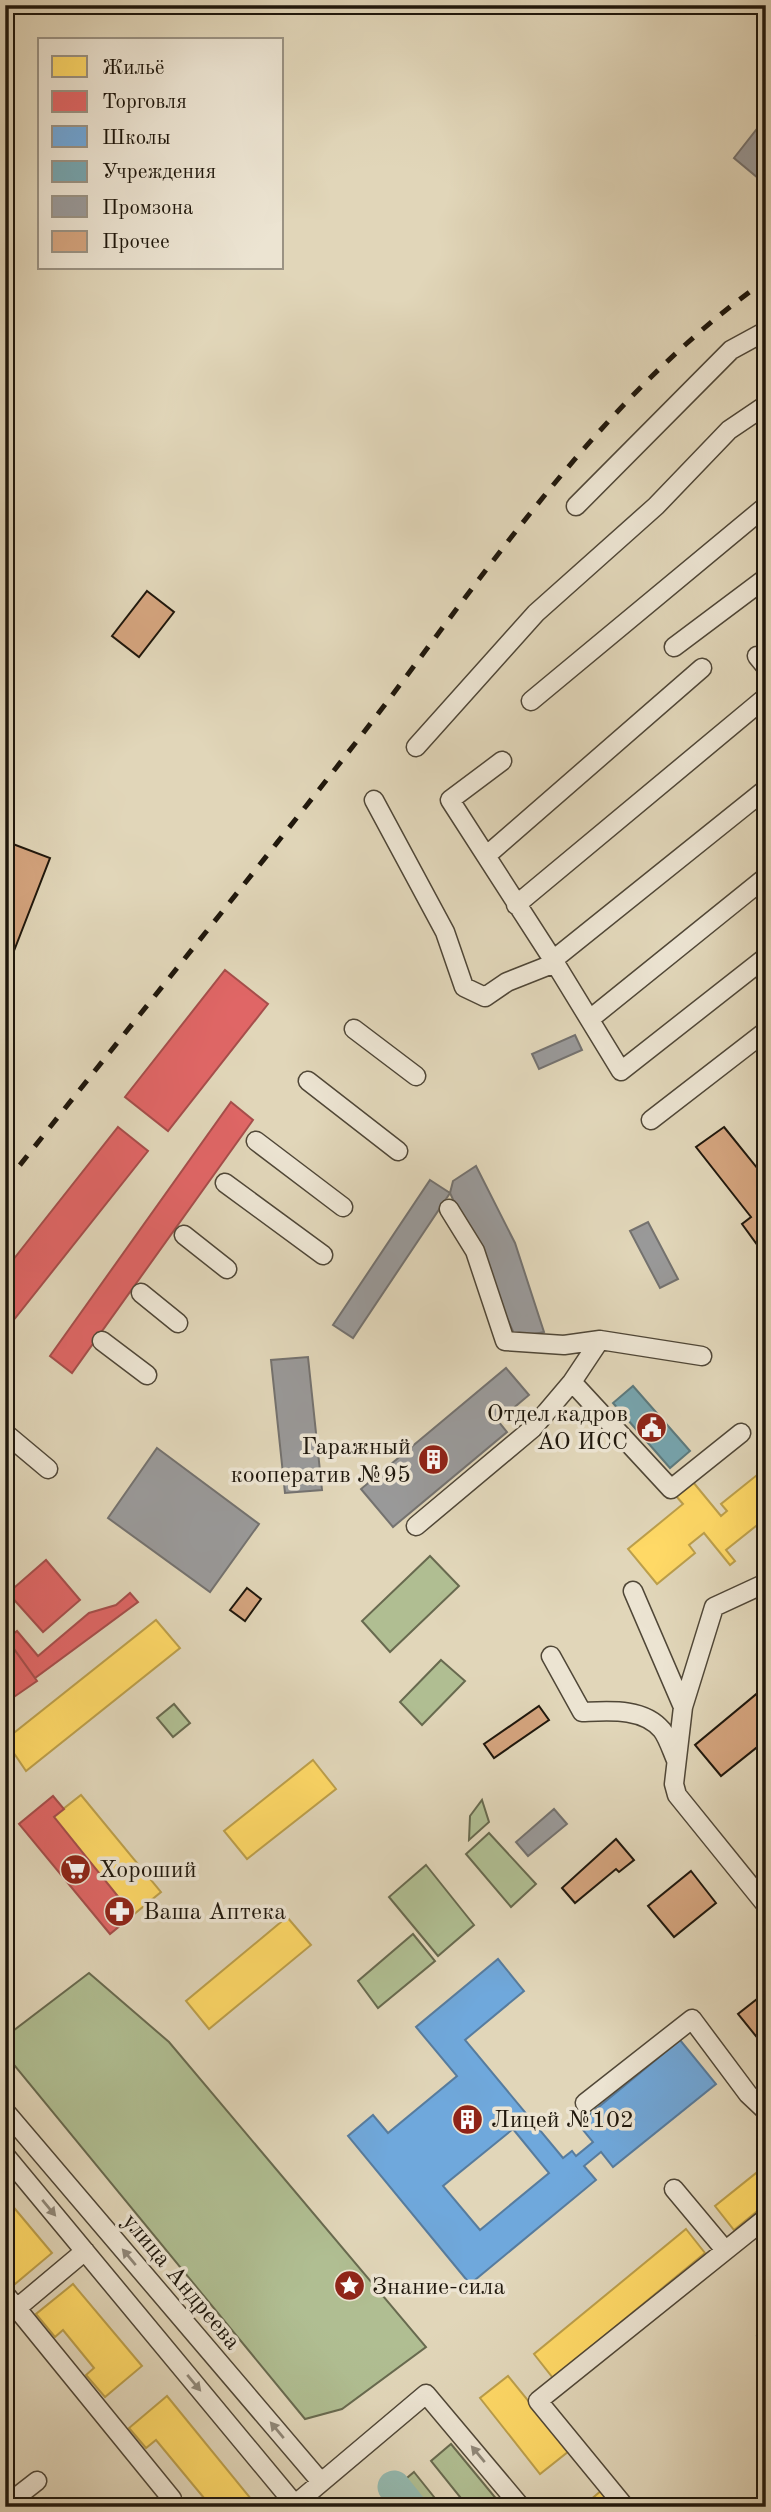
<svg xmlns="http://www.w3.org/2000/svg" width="771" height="2512" viewBox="0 0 771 2512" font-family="'Old Standard TT',serif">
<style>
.green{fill:#b0be92;stroke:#686a4f;stroke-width:2}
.homes{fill:#ffd966;stroke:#bc9f4b;stroke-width:2}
.shops{fill:#e06666;stroke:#a64e4b;stroke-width:2}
.schools{fill:#6fa8dc;stroke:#577c9e;stroke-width:2;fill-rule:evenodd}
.public{fill:#76a5af;stroke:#5c7a7e;stroke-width:2}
.industry{fill:#999;stroke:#74726f;stroke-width:2}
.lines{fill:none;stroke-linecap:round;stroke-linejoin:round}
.river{stroke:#94b9af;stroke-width:33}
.building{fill:#d4a47e;stroke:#1f170c;stroke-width:2}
.minor-casing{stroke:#504737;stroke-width:21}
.minor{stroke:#ece4d2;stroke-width:18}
.rail{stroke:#1f170c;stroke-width:5;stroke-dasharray:12 12;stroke-linecap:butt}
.oneway{fill:#908879}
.labels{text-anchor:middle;stroke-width:7;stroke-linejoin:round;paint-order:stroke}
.poi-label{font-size:24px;fill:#1f170c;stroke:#ece4d2;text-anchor:start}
.street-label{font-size:24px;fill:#1f170c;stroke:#ece4d2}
</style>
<rect width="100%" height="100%" fill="#e1d6b9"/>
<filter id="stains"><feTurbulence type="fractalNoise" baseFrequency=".00286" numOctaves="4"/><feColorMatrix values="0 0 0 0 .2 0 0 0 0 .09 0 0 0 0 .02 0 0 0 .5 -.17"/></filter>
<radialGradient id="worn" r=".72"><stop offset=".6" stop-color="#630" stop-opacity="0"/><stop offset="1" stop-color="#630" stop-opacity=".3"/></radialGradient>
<path class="green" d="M430,1556L459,1586L390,1652L362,1621Z
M441,1660L465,1681L422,1725L400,1702Z
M174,1704L190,1723L173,1737L157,1718Z
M482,1800L489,1822L469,1840L470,1816Z
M489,1833L536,1884L511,1907L466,1854Z
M426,1865L474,1925L438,1956L389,1897Z
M413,1934L435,1961L378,2008L358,1981Z
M89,1973L169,2042L426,2347L342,2409L305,2419L5,2054V2037Z
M451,2444L503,2507H468L431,2461Z
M414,2472L442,2507H420L401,2483Z"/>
<path class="homes" d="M757,1475L766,1485V1518L726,1550L735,1561L730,1565L704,1533L689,1545L695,1553L657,1584L628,1549L683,1504L676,1496L693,1482L721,1516L727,1511L721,1504Z
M156,1620L180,1648L26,1771L5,1740Z
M313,1760L336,1789L247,1859L224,1831Z
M81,1795L161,1892L133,1915L53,1817Z
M287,1917L311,1945L209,2029L186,2001Z
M766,2165V2204L734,2230L715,2206Z
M5,2197L52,2253L15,2284L5,2272Z
M686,2229L705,2253L553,2378L534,2354Z
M73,2284L142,2366L105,2397L86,2375L94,2368L63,2330L55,2337L36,2314Z
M508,2376L569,2451L540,2474L480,2398Z
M167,2396L256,2505L254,2507H206L209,2504L156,2440L146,2448L129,2428Z
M602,2490L615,2507H582Z"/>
<path class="shops" d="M225,970L268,1004L168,1131L125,1097Z
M231,1102L253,1120L72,1373L50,1356Z
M118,1127L148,1151L5,1331V1270Z
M46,1560L80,1600L43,1632L8,1593Z
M130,1593L138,1602L35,1678L7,1639L17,1631L38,1656L89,1613L116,1605Z
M6,1638L37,1681L11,1699L5,1691Z
M53,1796L64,1809L54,1817L133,1915L110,1934L19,1824Z
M57,2499L63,2507H47Z"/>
<path class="schools" d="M498,1959L524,1991L465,2040L563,2158L572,2151L576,2156L593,2142L578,2124L680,2040L716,2084L613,2167L601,2152L584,2166L596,2180L470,2284L348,2136L373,2115L388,2133L457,2076L416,2027ZM513,2129L549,2173L480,2230L443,2186Z
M766,2329V2347L757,2336Z"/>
<path class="public" d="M633,1386L690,1451L670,1468L613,1403Z"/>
<path class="industry" d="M760,125L766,130V168L758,178L734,158Z
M575,1035L582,1050L539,1069L532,1054Z
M476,1166L515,1243L544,1332L516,1338L450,1193L453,1181Z
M430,1180L450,1193L353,1338L333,1325Z
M648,1222L678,1279L660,1288L630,1231Z
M308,1357L322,1490L285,1493L271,1360Z
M506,1368L529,1395L498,1421L507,1432L393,1527L361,1489Z
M157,1448L259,1524L210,1592L108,1518Z
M554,1809L567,1824L528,1856L516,1842Z"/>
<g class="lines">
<path class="river" d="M394,2487L410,2507"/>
</g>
<path class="building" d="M147,591L174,612L139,657L112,636Z
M5,841L50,858L5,974Z
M724,1127L766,1179V1257L742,1224L751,1217L696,1147Z
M247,1588L261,1599L245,1621L230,1610Z
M766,1686V1740L721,1776L695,1745Z
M539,1706L549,1720L494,1758L484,1744Z
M616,1839L634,1860L619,1872L616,1869L575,1903L562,1888Z
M691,1871L716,1903L674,1937L648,1906Z
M766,1992V2044L764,2046L738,2014Z"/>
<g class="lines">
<defs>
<path id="minor" d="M576,506L731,350L766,331
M674,647L766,578
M757,656L766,667
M531,701L766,506
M416,747L536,613L656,506L729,430L766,405
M502,761L450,800L555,963
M374,800L445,932L464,987L485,997L507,982L555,963L621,1071L766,957
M486,856L702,668
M516,905L766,697
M553,960L766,789
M590,1019L766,877
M354,1029L416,1076
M308,1081L398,1151
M651,1120L766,1031
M256,1141L343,1207
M225,1183L323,1255
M449,1209L475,1251L505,1341L564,1345L600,1340
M184,1235L227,1269
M141,1293L178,1323
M102,1341L147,1375
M572,1382L671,1489L741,1433
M5,1433L48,1469
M416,1526L533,1428L572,1382L600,1340L702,1356
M633,1591L683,1707L674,1784L677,1795L766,1905
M551,1656L582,1712C607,1711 643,1707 662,1730C668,1738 672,1751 676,1760
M683,1707L714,1607L766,1583
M585,2103L692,2019L748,2094L766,2111
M5,2111L321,2482
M5,2155L297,2507
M674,2189L725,2250
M5,2294L172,2499L162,2507
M17,2308L85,2251
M5,2506L37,2481
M292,2507L426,2394L521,2507
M625,2507L538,2401L766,2218"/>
</defs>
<use href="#minor" class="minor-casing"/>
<use href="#minor" class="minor"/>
<path class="rail" d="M5,1184C124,1033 246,884 364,732C486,574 600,397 766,280"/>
</g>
<defs><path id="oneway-solid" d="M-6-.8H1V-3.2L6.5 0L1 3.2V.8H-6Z" transform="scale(1.75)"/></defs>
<g class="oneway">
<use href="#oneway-solid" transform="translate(49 2208) rotate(50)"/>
<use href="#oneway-solid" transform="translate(129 2257) rotate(-130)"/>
<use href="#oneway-solid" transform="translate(194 2383) rotate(50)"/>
<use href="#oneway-solid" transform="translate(277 2430) rotate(-130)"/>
<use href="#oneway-solid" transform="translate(478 2454) rotate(-130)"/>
</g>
<defs>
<symbol id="civic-disc" viewBox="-11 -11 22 22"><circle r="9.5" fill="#8f2418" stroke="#ece4d2"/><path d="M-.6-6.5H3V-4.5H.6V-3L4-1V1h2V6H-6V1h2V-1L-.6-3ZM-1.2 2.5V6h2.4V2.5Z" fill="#fff"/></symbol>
<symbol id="building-disc" viewBox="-11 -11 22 22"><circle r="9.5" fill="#8f2418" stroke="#ece4d2"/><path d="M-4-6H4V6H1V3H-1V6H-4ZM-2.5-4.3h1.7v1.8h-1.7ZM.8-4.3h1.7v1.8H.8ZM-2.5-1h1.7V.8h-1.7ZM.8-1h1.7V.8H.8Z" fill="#fff"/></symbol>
<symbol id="supermarket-disc" viewBox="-11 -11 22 22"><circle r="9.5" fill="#8f2418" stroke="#ece4d2"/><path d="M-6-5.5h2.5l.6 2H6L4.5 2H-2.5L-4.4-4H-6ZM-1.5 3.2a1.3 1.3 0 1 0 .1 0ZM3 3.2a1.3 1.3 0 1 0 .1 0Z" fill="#fff"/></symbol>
<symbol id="pharmacy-disc" viewBox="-11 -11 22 22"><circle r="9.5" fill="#8f2418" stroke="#ece4d2"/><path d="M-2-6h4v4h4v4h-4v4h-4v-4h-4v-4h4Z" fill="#fff"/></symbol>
<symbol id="sight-disc" viewBox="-11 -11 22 22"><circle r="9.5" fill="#8f2418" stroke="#ece4d2"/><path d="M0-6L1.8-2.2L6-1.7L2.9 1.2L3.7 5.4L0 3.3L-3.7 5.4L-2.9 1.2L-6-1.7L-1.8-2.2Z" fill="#fff"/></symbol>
</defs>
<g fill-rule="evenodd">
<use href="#civic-disc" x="634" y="1410" width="35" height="35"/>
<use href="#building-disc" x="416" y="1442" width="35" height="35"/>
<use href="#supermarket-disc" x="58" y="1852" width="35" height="35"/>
<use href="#pharmacy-disc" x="102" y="1894" width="35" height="35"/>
<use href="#building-disc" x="450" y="2102" width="35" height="35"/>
<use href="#sight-disc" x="332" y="2268" width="35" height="35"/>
</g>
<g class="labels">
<g class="poi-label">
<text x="628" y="1421" text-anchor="end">Отдел кадров<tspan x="628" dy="28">АО ИСС</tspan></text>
<text x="411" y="1454" text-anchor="end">Гаражный<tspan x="411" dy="28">кооператив №95</tspan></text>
<text x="99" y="1877">Хороший</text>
<text x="143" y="1919">Ваша Аптека</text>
<text x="491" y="2127">Лицей №102</text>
<text x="372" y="2294">Знание-сила</text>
</g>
<g class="street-label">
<text transform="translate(182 2281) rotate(50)" y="8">улица Андреева</text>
</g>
</g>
<rect width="771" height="2512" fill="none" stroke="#e1d6b9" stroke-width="28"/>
<rect x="7" y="7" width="757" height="2498" fill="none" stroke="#1f170c" stroke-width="3.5"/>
<rect x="14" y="14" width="743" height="2484" fill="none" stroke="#1f170c" stroke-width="2"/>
<rect x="38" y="38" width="245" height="231" fill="#ece4d2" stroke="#9a9283" stroke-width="2"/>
<rect x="52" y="56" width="35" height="21" fill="#ffd966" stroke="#9a9283" stroke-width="2"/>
<text x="102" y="74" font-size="21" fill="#1f170c">Жильё</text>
<rect x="52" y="91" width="35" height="21" fill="#e06666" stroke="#9a9283" stroke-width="2"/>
<text x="102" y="108" font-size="21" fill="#1f170c">Торговля</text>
<rect x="52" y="126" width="35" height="21" fill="#6fa8dc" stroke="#9a9283" stroke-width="2"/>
<text x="102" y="144" font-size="21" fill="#1f170c">Школы</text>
<rect x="52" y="161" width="35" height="21" fill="#76a5af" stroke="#9a9283" stroke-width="2"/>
<text x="102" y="178" font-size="21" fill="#1f170c">Учреждения</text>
<rect x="52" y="196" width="35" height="21" fill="#999999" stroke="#9a9283" stroke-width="2"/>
<text x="102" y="214" font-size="21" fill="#1f170c">Промзона</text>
<rect x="52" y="231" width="35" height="21" fill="#d4a47e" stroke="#9a9283" stroke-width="2"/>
<text x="102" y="248" font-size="21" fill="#1f170c">Прочее</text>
<rect width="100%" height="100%" filter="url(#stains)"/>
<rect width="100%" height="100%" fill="url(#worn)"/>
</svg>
